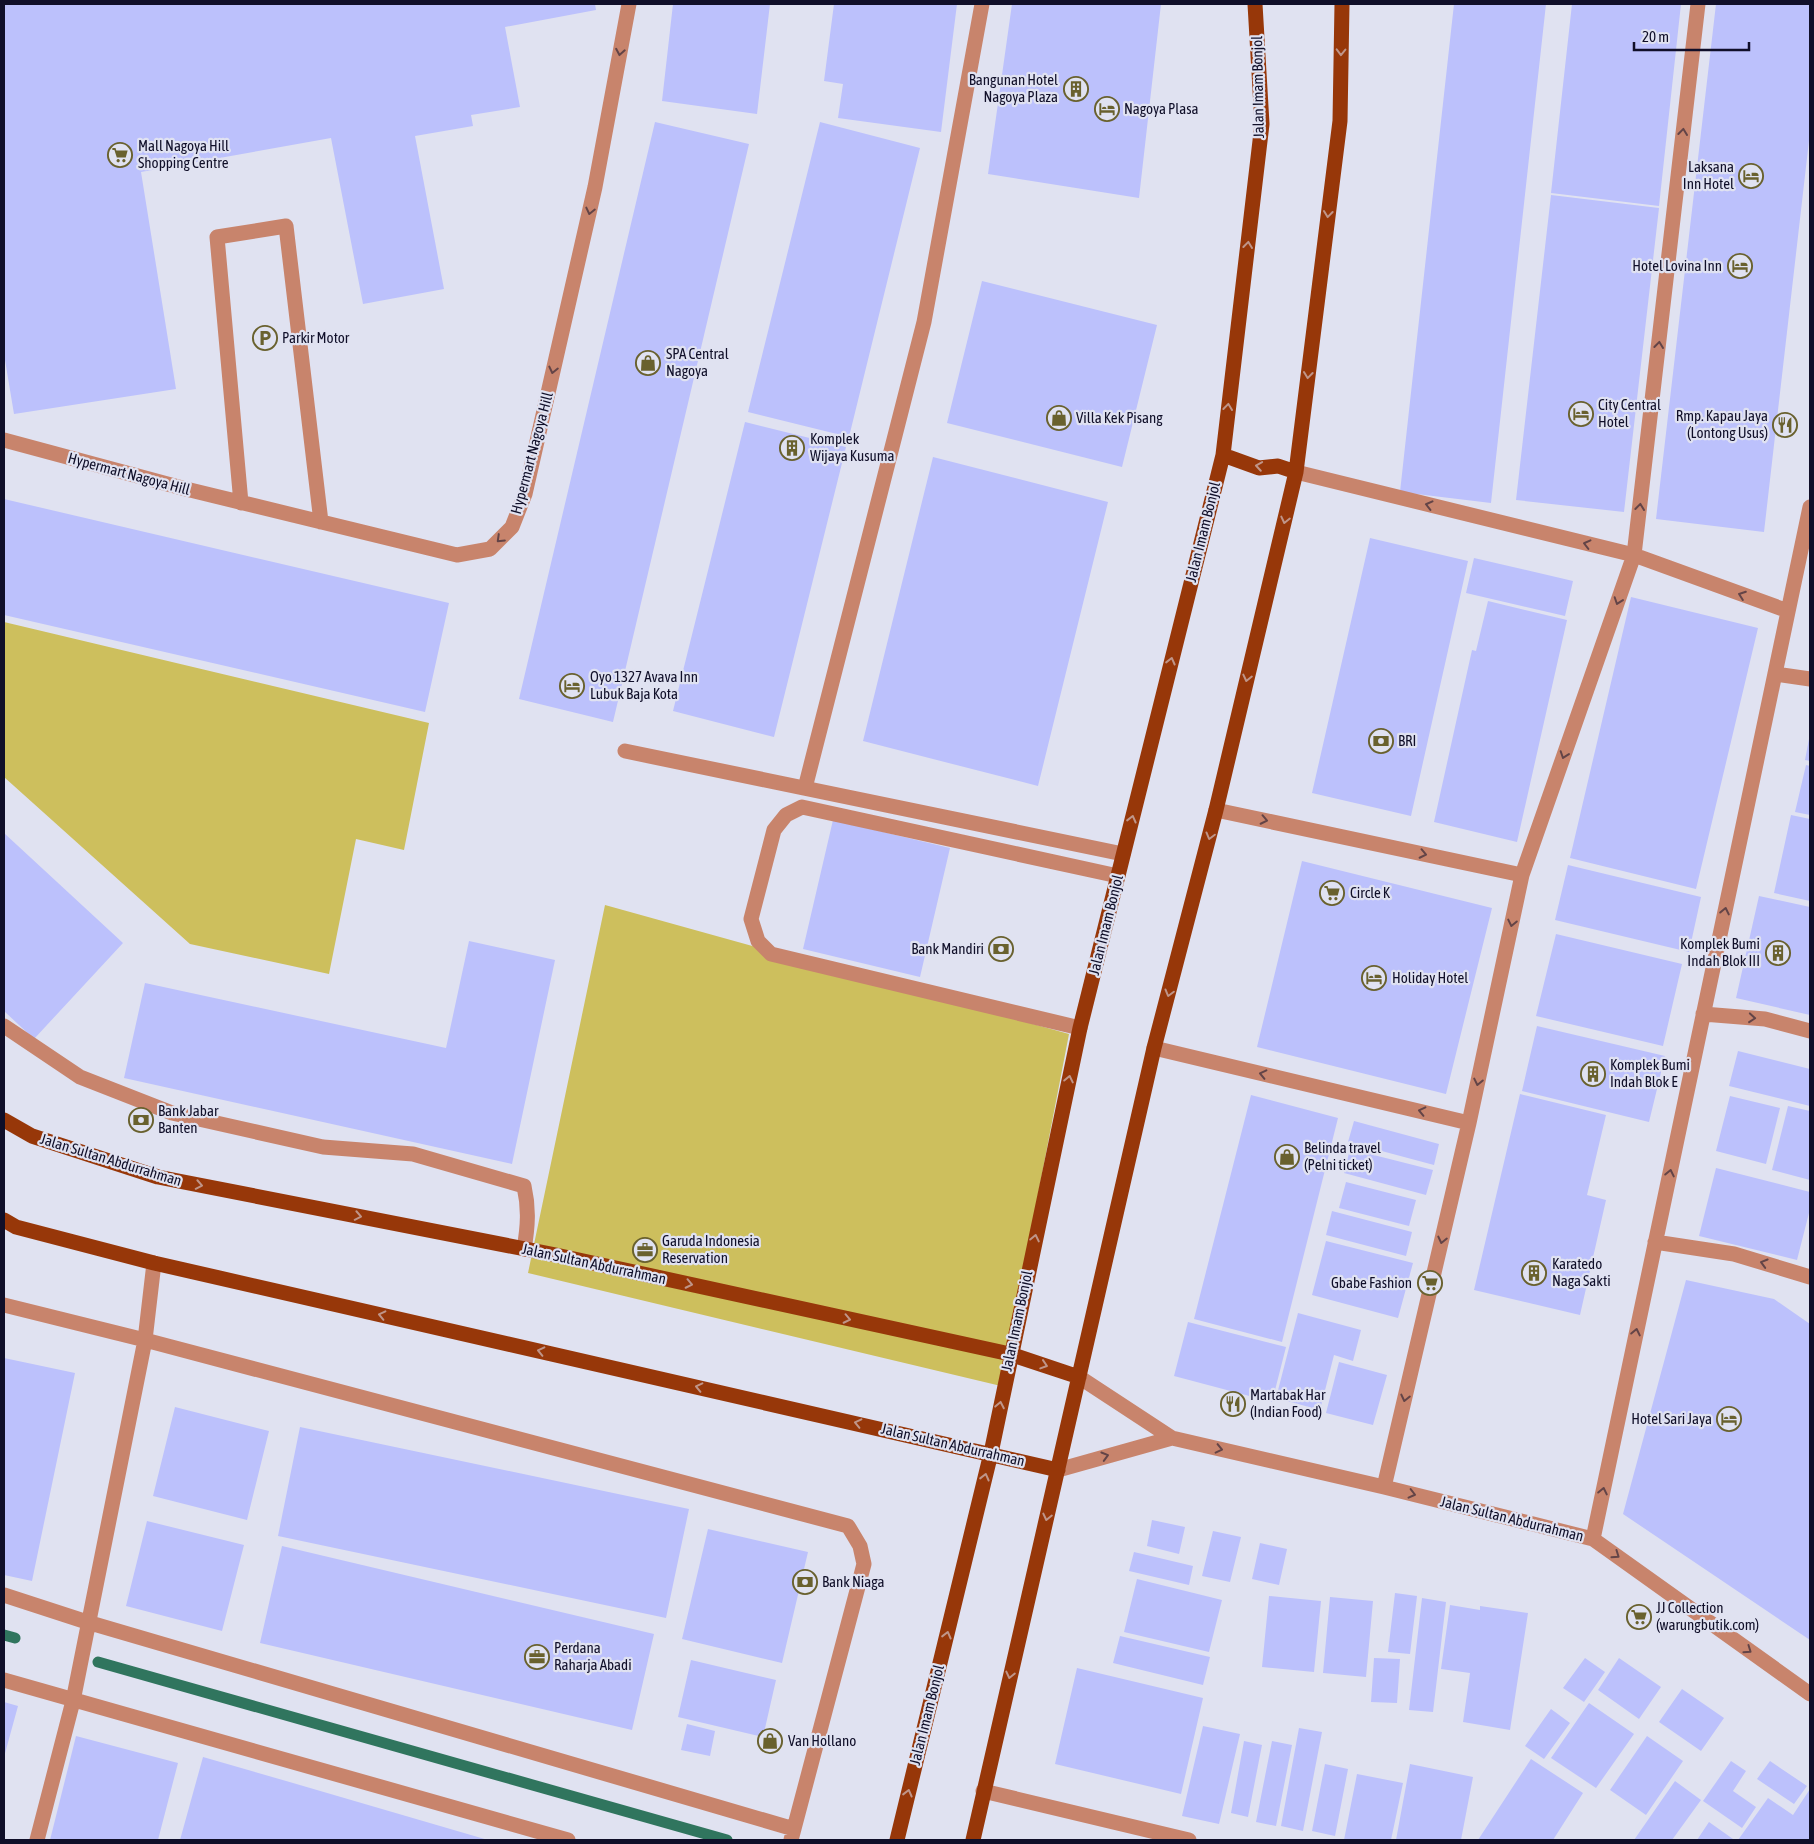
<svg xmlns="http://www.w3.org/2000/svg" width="1814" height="1844" viewBox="0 0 1814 1844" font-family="'Asap Condensed',sans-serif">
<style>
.green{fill:#cdbf5d}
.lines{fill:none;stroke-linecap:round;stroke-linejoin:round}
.stream{stroke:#30755e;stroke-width:11}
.building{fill:#bcc1fc}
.minor{stroke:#c8846c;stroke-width:15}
.major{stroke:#973709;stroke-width:15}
.oneway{stroke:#634447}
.oneway2{stroke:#bf9589}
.labels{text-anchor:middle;stroke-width:4.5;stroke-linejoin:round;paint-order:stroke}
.poi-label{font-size:15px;fill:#100f29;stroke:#e0e2f1;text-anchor:start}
.street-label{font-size:15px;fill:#100f29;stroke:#e0e2f1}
</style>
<rect width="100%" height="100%" fill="#e0e2f1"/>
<path class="green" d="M4,622L429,723L404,850L356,839L329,974L190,944L4,777Z
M605,905L1069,1034L1001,1386L528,1273Z"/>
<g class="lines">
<path class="stream" d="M4,1635L15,1638
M98,1662L727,1840"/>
</g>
<path class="building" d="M4,4H595L596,10L505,27L520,107L471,115L473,126L415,136L444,289L363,304L331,138L141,172L176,389L14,414L4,354Z
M673,4H770L757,114L662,101Z
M834,4H957L941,132L838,118L843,84L824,81Z
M1012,4H1161L1139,198L988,174Z
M1454,4H1546L1491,503L1400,492Z
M1572,4H1681L1659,206L1551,193Z
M1716,4H1810V132L1764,532L1656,519Z
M655,122L749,144L613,722L519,699Z
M820,122L920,148L849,437L748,412Z
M1551,195L1659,208L1624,512L1516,500Z
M982,281L1157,325L1122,467L947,423Z
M745,422L846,447L774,737L673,711Z
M933,457L1108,502L1038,786L863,741Z
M4,499L449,603L425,712L4,615Z
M1370,538L1468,561L1411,816L1312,793Z
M1474,558L1573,581L1565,616L1466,593Z
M1631,597L1758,628L1696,889L1570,858Z
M1488,601L1567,620L1517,842L1434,822L1472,650L1476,651Z
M1809,739H1810V761L1805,760Z
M1806,765L1810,766V815L1795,812Z
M1791,815L1810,819V901L1774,893Z
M833,820L950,848L920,977L803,949Z
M4,833L123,943L34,1039L4,1011Z
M1302,861L1492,908L1446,1094L1257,1047Z
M1568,865L1701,897L1689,952L1555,920Z
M1759,896L1810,907V1015L1736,998Z
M1556,934L1682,964L1663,1046L1536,1016Z
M469,941L555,960L512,1164L124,1078L145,983L446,1048Z
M1537,1026L1665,1056L1649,1122L1522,1091Z
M1738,1051L1810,1069V1106L1729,1086Z
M1520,1094L1606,1115L1587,1195L1606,1200L1580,1315L1474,1290Z
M1251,1095L1338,1118L1282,1342L1194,1319Z
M1730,1096L1780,1108L1766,1164L1716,1151Z
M1788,1106L1810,1111V1180L1772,1170Z
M1354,1121L1439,1144L1434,1165L1348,1142Z
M1350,1149L1433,1170L1426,1195L1344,1173Z
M1716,1168L1810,1192V1209L1797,1260L1699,1236Z
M1346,1182L1416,1200L1409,1226L1339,1208Z
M1332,1211L1412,1232L1406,1256L1326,1235Z
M1326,1241L1413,1263L1398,1318L1312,1295Z
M1686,1280L1774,1299L1810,1324V1640L1623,1514Z
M1298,1313L1361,1330L1353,1361L1334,1355L1320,1410L1276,1398Z
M1188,1322L1286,1347L1272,1402L1174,1376Z
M4,1358L75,1373L32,1581L4,1575Z
M1339,1362L1387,1375L1373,1425L1326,1413Z
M175,1407L269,1431L247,1520L153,1496Z
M300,1427L689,1509L666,1618L278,1536Z
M1152,1520L1185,1527L1179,1554L1147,1546Z
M147,1521L244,1545L222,1631L126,1606Z
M708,1529L808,1552L782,1663L682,1639Z
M1213,1531L1241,1537L1230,1582L1202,1576Z
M1260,1543L1287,1549L1279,1585L1252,1579Z
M282,1546L654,1634L632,1730L260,1643Z
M1134,1552L1193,1566L1189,1585L1129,1571Z
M1137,1579L1222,1600L1209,1652L1124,1632Z
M1395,1593L1417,1596L1410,1654L1388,1652Z
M1269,1596L1321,1601L1314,1672L1262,1667Z
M1330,1597L1373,1601L1366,1677L1323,1673Z
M1422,1598L1446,1602L1433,1712L1409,1710Z
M1450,1605L1480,1610V1606L1528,1613L1510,1730L1463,1722L1470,1673L1441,1669Z
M1120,1636L1210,1657L1203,1685L1113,1663Z
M1374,1658L1400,1659L1397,1703L1371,1702Z
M1585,1658L1605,1672L1584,1702L1563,1688Z
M1619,1658L1661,1687L1639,1719L1598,1690Z
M691,1660L776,1680L763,1737L678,1717Z
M1077,1668L1203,1698L1181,1794L1055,1764Z
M1682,1689L1724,1718L1701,1751L1659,1722Z
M4,1702L18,1706L4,1757Z
M1589,1703L1634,1734L1596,1788L1551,1758Z
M1551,1709L1570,1723L1544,1759L1525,1746Z
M687,1724L715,1731L710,1756L681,1750Z
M1203,1726L1240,1734L1219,1824L1182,1816Z
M1299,1728L1322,1732L1303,1831L1281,1826Z
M76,1736L178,1763L158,1840H50Z
M1647,1736L1683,1761L1646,1815L1610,1790Z
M1244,1741L1262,1745L1248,1817L1231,1813Z
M1272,1741L1292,1745L1276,1826L1256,1822Z
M203,1757L293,1783L488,1840H180Z
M1531,1759L1583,1793L1553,1840H1478Z
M1731,1761L1746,1771L1733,1791L1756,1807L1742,1828L1703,1801Z
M1770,1761L1807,1786L1794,1804L1757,1779Z
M1325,1764L1348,1769L1335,1836L1312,1831Z
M1410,1764L1473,1777L1461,1840H1396Z
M1357,1774L1403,1783L1391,1840H1344Z
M1675,1781L1701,1800L1672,1840H1634Z
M1810,1789V1840H1738L1768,1798L1793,1815Z
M1709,1822L1733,1839V1840H1697Z"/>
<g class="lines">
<path class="minor" d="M4,440L186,489L457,555L490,549L512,527L525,494L595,187L629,4
M1296,472L1634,555L1788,611
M241,503L217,237L286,226L321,522
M1775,674L1810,679
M625,751L1123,854
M805,788L924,322L982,4
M1216,810L1522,875
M1703,1014L1765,1019L1810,1031
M4,1026L80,1077L172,1113L323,1147L413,1154L524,1186C529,1208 528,1226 524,1249
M1080,1028L771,954L758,941L751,919L774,830L786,815L802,807L1118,876
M1154,1048L1469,1123
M1655,1242L1734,1254L1810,1277
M4,1305L145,1340L848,1526L860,1546L864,1564L791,1840
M1079,1377L1172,1438L1384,1487L1593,1539L1810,1694
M1058,1470L1172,1438
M1384,1487L1469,1123L1522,875L1634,555L1698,4
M1593,1539L1810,507
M4,1595L87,1622L794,1829
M4,1680L568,1840
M983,1791L1189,1840
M37,1840L73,1701L145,1340L154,1263"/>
<path class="major" d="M1223,455L1259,468L1278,466L1296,472
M4,1120L32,1136L158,1177L556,1255L1010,1354L1079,1377
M4,1220L16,1227L154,1263L1058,1470
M897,1840L991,1453L1080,1028L1223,455L1262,124L1255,4
M973,1840L1154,1048L1216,810L1296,472L1340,121L1342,4"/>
</g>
<defs><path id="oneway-chevron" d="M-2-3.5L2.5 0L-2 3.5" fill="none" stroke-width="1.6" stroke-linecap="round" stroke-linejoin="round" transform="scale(1.25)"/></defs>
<g class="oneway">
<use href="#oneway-chevron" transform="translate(620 52) rotate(100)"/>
<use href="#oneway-chevron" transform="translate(1683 132) rotate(-83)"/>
<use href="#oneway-chevron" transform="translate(590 211) rotate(103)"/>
<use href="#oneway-chevron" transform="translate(1659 345) rotate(-83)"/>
<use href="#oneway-chevron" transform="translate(553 370) rotate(103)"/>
<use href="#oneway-chevron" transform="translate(1429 505) rotate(-166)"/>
<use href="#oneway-chevron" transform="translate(1640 507) rotate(-83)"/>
<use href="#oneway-chevron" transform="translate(500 539) rotate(136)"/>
<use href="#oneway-chevron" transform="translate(1587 544) rotate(-166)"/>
<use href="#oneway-chevron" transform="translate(1742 595) rotate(-160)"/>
<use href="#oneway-chevron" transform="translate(1618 601) rotate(109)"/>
<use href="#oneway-chevron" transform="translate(1564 755) rotate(109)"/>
<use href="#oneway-chevron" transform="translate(1264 820) rotate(12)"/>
<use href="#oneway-chevron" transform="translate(1423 854) rotate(12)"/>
<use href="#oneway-chevron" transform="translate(1725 911) rotate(-78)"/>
<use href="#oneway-chevron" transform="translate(1512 923) rotate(102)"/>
<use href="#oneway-chevron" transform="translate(1752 1018) rotate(5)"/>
<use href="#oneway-chevron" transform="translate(1263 1074) rotate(-167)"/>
<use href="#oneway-chevron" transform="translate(1478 1082) rotate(102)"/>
<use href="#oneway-chevron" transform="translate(1422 1111) rotate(-167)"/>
<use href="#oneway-chevron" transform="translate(1670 1173) rotate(-78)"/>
<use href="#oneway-chevron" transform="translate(1442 1240) rotate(103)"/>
<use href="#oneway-chevron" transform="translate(1764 1263) rotate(-164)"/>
<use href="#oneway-chevron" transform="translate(1636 1332) rotate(-78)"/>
<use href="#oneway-chevron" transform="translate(1405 1398) rotate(103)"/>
<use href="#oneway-chevron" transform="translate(1219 1449) rotate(13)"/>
<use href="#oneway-chevron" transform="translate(1105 1456) rotate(-16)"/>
<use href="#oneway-chevron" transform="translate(1603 1491) rotate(-78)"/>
<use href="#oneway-chevron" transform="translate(1412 1494) rotate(14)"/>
<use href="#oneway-chevron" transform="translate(1616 1555) rotate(35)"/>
<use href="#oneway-chevron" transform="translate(1748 1650) rotate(35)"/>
</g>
<g class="oneway2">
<use href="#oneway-chevron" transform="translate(1341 52) rotate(91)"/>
<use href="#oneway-chevron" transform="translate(1328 214) rotate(97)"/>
<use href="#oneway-chevron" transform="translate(1248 245) rotate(-83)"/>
<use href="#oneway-chevron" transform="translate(1308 375) rotate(97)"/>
<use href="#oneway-chevron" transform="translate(1228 407) rotate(-83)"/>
<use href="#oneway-chevron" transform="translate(1259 466) rotate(-171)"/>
<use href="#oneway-chevron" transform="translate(1285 520) rotate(103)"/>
<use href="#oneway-chevron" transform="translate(1171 661) rotate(-76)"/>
<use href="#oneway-chevron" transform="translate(1247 678) rotate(103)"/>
<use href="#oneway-chevron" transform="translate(1132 819) rotate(-76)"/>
<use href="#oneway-chevron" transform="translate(1210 836) rotate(105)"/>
<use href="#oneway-chevron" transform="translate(1169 993) rotate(105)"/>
<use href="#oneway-chevron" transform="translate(1069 1079) rotate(-78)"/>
<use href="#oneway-chevron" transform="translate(199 1185) rotate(11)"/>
<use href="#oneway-chevron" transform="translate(358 1216) rotate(11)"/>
<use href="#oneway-chevron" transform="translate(1035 1238) rotate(-78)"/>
<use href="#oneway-chevron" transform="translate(689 1284) rotate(12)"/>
<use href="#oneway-chevron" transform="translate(382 1315) rotate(-167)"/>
<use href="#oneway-chevron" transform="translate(847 1319) rotate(12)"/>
<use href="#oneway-chevron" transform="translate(541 1351) rotate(-167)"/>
<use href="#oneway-chevron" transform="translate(1044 1365) rotate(18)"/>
<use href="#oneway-chevron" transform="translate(699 1387) rotate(-167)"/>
<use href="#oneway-chevron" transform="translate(1000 1405) rotate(-79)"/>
<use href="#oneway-chevron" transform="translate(858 1423) rotate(-167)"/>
<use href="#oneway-chevron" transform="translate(985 1477) rotate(-76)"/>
<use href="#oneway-chevron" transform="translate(1047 1517) rotate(103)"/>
<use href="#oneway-chevron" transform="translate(947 1635) rotate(-76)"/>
<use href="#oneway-chevron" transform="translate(1010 1675) rotate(103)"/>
<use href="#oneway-chevron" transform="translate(908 1793) rotate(-76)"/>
</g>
<defs>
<symbol id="building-ring" viewBox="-11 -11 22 22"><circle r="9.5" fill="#e0e2f1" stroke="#69612e" stroke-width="1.5"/><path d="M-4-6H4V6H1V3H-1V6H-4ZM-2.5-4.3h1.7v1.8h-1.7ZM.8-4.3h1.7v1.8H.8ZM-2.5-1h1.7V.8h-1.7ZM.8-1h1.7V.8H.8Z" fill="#69612e"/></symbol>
<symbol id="hotel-ring" viewBox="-11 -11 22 22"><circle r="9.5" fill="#e0e2f1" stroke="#69612e" stroke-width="1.5"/><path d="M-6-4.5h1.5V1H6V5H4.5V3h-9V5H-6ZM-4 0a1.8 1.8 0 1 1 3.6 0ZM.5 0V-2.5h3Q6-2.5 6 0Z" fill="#69612e"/></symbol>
<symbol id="supermarket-ring" viewBox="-11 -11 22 22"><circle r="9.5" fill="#e0e2f1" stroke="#69612e" stroke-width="1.5"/><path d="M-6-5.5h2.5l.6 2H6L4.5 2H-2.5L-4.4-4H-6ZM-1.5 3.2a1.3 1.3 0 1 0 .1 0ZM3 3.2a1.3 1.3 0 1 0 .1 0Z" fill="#69612e"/></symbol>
<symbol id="parking-ring" viewBox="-11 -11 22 22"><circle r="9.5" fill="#e0e2f1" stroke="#69612e" stroke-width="1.5"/><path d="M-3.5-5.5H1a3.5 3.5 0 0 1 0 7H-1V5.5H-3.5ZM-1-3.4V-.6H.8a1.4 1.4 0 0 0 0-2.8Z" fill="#69612e"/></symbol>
<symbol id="shop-ring" viewBox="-11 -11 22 22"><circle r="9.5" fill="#e0e2f1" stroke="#69612e" stroke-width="1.5"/><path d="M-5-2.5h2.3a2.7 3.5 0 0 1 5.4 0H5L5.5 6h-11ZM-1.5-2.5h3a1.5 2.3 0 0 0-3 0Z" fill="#69612e"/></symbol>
<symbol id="restaurant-ring" viewBox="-11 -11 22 22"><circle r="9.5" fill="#e0e2f1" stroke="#69612e" stroke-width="1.5"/><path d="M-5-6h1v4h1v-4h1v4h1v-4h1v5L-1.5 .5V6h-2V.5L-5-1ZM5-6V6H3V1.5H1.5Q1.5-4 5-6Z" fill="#69612e"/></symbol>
<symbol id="bank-ring" viewBox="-11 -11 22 22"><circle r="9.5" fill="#e0e2f1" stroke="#69612e" stroke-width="1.5"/><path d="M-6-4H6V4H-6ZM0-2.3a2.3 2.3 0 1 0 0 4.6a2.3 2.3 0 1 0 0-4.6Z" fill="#69612e"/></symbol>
<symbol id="office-ring" viewBox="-11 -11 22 22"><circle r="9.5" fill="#e0e2f1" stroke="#69612e" stroke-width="1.5"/><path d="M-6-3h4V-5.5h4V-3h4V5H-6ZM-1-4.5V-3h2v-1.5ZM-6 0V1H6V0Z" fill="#69612e"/></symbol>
</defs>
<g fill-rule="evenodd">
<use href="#building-ring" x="1062" y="75" width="28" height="28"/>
<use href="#hotel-ring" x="1093" y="95" width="28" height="28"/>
<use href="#supermarket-ring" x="106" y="141" width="28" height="28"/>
<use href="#hotel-ring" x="1737" y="162" width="28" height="28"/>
<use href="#hotel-ring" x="1726" y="252" width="28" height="28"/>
<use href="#parking-ring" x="251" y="324" width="28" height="28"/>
<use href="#shop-ring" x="634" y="349" width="28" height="28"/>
<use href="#hotel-ring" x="1567" y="400" width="28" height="28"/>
<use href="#shop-ring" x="1045" y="404" width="28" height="28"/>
<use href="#restaurant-ring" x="1771" y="411" width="28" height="28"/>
<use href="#building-ring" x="778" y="434" width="28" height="28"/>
<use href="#hotel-ring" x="558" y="672" width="28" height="28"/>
<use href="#bank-ring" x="1367" y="727" width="28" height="28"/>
<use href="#supermarket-ring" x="1318" y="879" width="28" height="28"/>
<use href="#bank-ring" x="987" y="935" width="28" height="28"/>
<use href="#building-ring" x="1764" y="939" width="28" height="28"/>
<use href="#hotel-ring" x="1360" y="964" width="28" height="28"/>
<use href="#building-ring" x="1579" y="1060" width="28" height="28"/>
<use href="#bank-ring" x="127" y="1106" width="28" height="28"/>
<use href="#shop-ring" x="1273" y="1143" width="28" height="28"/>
<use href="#office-ring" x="631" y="1236" width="28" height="28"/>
<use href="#building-ring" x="1520" y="1259" width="28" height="28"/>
<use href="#supermarket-ring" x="1416" y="1269" width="28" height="28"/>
<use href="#restaurant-ring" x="1219" y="1390" width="28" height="28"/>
<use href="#hotel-ring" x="1715" y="1405" width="28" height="28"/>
<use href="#bank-ring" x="791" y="1568" width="28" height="28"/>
<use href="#supermarket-ring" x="1625" y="1603" width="28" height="28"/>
<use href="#office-ring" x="523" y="1643" width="28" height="28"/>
<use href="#shop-ring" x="756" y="1727" width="28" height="28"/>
</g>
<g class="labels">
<g class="poi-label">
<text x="1058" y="85" text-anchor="end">Bangunan Hotel<tspan x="1058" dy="17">Nagoya Plaza</tspan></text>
<text x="1124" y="114">Nagoya Plasa</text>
<text x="138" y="151">Mall Nagoya Hill<tspan x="138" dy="17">Shopping Centre</tspan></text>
<text x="1734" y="172" text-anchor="end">Laksana<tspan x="1734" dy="17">Inn Hotel</tspan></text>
<text x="1722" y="271" text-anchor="end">Hotel Lovina Inn</text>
<text x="282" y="343">Parkir Motor</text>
<text x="666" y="359">SPA Central<tspan x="666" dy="17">Nagoya</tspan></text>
<text x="1598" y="410">City Central<tspan x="1598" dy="17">Hotel</tspan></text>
<text x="1768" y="421" text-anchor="end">Rmp. Kapau Jaya<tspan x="1768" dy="17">(Lontong Usus)</tspan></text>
<text x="1076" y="423">Villa Kek Pisang</text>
<text x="810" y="444">Komplek<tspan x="810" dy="17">Wijaya Kusuma</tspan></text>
<text x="590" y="682">Oyo 1327 Avava Inn<tspan x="590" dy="17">Lubuk Baja Kota</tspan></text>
<text x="1398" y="746">BRI</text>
<text x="1350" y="898">Circle K</text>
<text x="1760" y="949" text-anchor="end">Komplek Bumi<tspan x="1760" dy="17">Indah Blok III</tspan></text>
<text x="984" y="954" text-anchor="end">Bank Mandiri</text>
<text x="1392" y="983">Holiday Hotel</text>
<text x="1610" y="1070">Komplek Bumi<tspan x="1610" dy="17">Indah Blok E</tspan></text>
<text x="158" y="1116">Bank Jabar<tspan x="158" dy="17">Banten</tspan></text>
<text x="1304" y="1153">Belinda travel<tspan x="1304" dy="17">(Pelni ticket)</tspan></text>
<text x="662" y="1246">Garuda Indonesia<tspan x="662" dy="17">Reservation</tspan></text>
<text x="1552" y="1269">Karatedo<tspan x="1552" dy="17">Naga Sakti</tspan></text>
<text x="1412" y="1288" text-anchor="end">Gbabe Fashion</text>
<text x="1250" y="1400">Martabak Har<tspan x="1250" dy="17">(Indian Food)</tspan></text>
<text x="1712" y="1424" text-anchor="end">Hotel Sari Jaya</text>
<text x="822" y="1587">Bank Niaga</text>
<text x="1656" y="1613">JJ Collection<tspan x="1656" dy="17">(warungbutik.com)</tspan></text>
<text x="554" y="1653">Perdana<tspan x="554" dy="17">Raharja Abadi</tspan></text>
<text x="788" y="1746">Van Hollano</text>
</g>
<g class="street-label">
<text transform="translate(1258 87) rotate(-91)" y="5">Jalan Imam Bonjol</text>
<text transform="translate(532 453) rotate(-75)" y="5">Hypermart Nagoya Hill</text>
<text transform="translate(129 474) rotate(15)" y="5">Hypermart Nagoya Hill</text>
<text transform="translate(1203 532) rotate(-76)" y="5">Jalan Imam Bonjol</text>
<text transform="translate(1106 925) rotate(-76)" y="5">Jalan Imam Bonjol</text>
<text transform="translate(111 1160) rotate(17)" y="5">Jalan Sultan Abdurrahman</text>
<text transform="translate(594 1264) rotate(12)" y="5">Jalan Sultan Abdurrahman</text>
<text transform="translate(1017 1321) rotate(-78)" y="5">Jalan Imam Bonjol</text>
<text transform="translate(953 1445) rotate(13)" y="5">Jalan Sultan Abdurrahman</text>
<text transform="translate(1512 1519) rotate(14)" y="5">Jalan Sultan Abdurrahman</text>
<text transform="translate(927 1715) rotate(-76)" y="5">Jalan Imam Bonjol</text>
</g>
</g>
<rect width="1814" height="1844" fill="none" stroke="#100f29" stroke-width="10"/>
<path d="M1634 42v8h115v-8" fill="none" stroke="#100f29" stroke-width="2.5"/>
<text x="1642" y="42" font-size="15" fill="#100f29" stroke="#e0e2f1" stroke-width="4" paint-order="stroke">20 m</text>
</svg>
